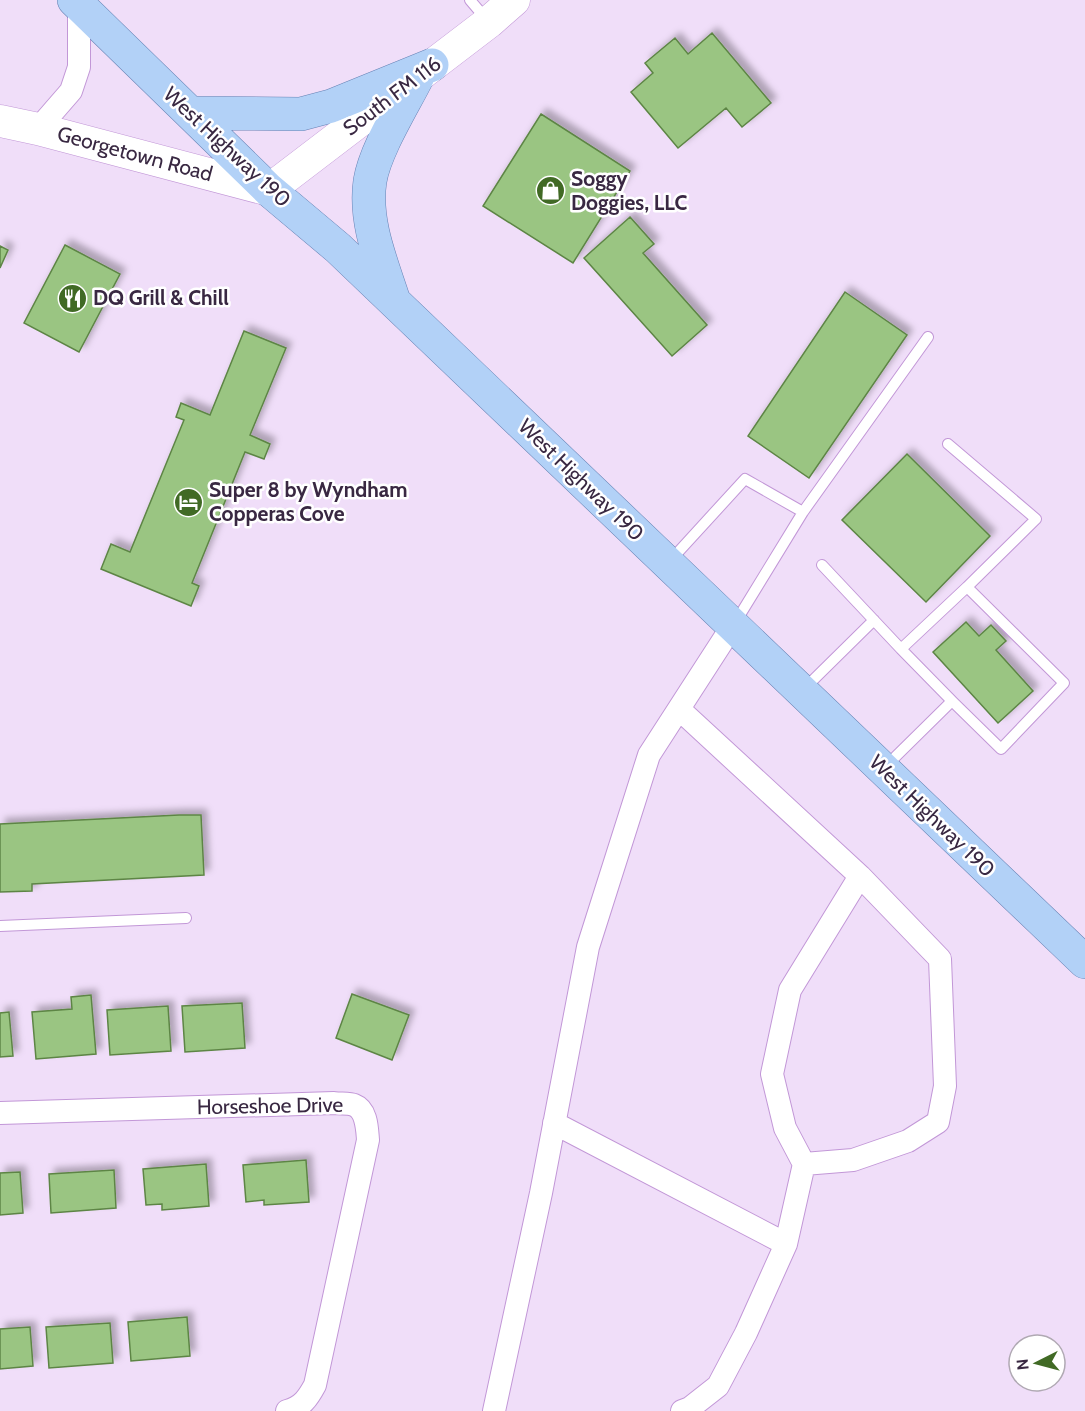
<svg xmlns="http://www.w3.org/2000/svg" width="1085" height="1411" viewBox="0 0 1085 1411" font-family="Cabin,sans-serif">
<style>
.building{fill:#9ac582;stroke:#5d8545;stroke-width:1.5;filter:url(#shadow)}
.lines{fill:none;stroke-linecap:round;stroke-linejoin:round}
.lane-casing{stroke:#c297d7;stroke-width:12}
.street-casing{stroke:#c297d7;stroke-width:24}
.secondary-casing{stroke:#c297d7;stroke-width:33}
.primary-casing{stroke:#6682b4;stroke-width:34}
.lane{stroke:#fff;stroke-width:10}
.street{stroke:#fff;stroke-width:22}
.secondary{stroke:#fff;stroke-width:32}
.primary{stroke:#b2d1f7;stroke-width:33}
.labels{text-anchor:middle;stroke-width:5;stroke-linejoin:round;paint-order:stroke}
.street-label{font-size:21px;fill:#392842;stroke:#fff}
.poi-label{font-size:21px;font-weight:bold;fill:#392842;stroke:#fff;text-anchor:start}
</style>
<defs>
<filter id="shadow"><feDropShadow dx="5.5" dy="-5.5" stdDeviation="3" flood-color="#0004"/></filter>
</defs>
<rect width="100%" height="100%" fill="#f0def9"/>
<path class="building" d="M712,33L771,103L742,127L726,108L678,148L631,92L653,73L645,63L675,38L688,54Z
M541,114L630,171L573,263L483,206Z
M630,217L654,244L643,253L707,325L672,356L584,258Z
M65,245L120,274L79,352L24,323Z
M0,246L8,250L0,268Z
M845,292L907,335L809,478L748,436Z
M244,331L286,348L250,435L270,444L264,459L245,452L192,583L199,586L191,606L101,569L111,544L130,552L184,420L176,417L181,403L210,415Z
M907,454L990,536L926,602L842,520Z
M966,622L979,636L991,625L1006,641L996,650L1033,691L998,723L933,652Z
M179,815H201L204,875L32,884V891L0,892V824Z
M352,994L409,1015L392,1060L336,1038Z
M91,995L96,1054L36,1059L32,1012L72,1009L71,997Z
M242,1003L245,1048L185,1052L182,1006Z
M168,1006L171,1051L110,1055L107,1010Z
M9,1012L13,1056L0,1057V1013Z
M306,1160L309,1202L264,1205V1200L246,1202L243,1165Z
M206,1164L209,1206L162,1210V1204L146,1205L143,1169Z
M114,1170L116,1208L51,1213L49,1174Z
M20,1172L23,1213L0,1215V1173Z
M187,1317L190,1356L131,1361L128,1322Z
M110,1323L113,1363L49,1368L46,1327Z
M30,1327L33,1366L0,1369V1329Z"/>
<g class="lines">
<defs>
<path id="lane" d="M470,0L487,20
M948,444L1036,519L967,587
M670,561L745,479L803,512L928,337
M822,565L901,649
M735,623L803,512
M804,689L874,620
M885,767L952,701L1001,749L1064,683L967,587L901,649L952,701
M0,926L186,918"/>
<path id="street" d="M38,129L71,91L79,67V5
M679,709L860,876L940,959L945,1086L938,1122L908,1141L853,1160L804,1164
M0,1113L334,1103C340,1104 349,1103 354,1105C367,1110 367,1128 368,1140L315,1385C308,1398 302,1407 287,1411
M554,1123L786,1244
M494,1411L541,1193L588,947L649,755L733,625
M682,1411L690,1408L718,1386L746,1333L786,1244L804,1164L785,1128L772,1074L790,990L860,876"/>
<path id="secondary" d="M0,121L38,129L269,190L489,22L514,0"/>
<path id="primary" d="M74,0L269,190L338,248L1085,962
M190,113L301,114L331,106L432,65
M393,298C381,261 364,221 370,181C375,150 403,106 418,76"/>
</defs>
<use href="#lane" class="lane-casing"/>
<use href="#street" class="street-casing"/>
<use href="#secondary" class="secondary-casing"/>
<use href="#primary" class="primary-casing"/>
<use href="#lane" class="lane"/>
<use href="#street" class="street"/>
<use href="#secondary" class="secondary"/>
<use href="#primary" class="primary"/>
</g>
<defs>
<symbol id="shop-disc" viewBox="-11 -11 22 22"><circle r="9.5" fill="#416a25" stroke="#fff"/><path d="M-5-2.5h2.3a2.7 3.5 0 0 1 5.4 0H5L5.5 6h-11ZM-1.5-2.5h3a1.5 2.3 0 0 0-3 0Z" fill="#fff"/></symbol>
<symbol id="restaurant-disc" viewBox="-11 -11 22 22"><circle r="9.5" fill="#416a25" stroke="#fff"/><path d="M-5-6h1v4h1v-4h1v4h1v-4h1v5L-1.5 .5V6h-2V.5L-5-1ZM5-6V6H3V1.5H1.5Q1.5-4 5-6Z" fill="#fff"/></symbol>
<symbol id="hotel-disc" viewBox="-11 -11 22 22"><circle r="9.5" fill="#416a25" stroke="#fff"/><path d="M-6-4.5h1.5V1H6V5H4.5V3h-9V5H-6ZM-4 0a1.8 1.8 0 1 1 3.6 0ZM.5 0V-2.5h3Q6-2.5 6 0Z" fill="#fff"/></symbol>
</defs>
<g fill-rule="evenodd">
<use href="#shop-disc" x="534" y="174" width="33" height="33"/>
<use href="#restaurant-disc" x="56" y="282" width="33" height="33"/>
<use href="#hotel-disc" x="172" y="486" width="33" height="33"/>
</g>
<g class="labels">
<g class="street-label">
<text transform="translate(392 96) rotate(-37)" y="7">South FM 116</text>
<text transform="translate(227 147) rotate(43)" y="7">West Highway 190</text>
<text transform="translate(135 154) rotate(15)" y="7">Georgetown Road</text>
<text transform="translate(581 480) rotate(44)" y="7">West Highway 190</text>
<text transform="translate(932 816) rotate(44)" y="7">West Highway 190</text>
<text transform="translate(270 1106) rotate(-1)" y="7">Horseshoe Drive</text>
</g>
<g class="poi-label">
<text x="571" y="186">Soggy<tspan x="571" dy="24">Doggies, LLC</tspan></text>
<text x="93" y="305">DQ Grill &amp; Chill</text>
<text x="209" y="497">Super 8 by Wyndham<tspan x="209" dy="24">Copperas Cove</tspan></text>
</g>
</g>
<g transform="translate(1037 1363) rotate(264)"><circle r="28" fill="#ffffff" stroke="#b0a9b3" stroke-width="1.5"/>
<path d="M0-4.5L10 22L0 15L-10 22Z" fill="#416a25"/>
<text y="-9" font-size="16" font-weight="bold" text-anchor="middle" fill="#392842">N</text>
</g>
</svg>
